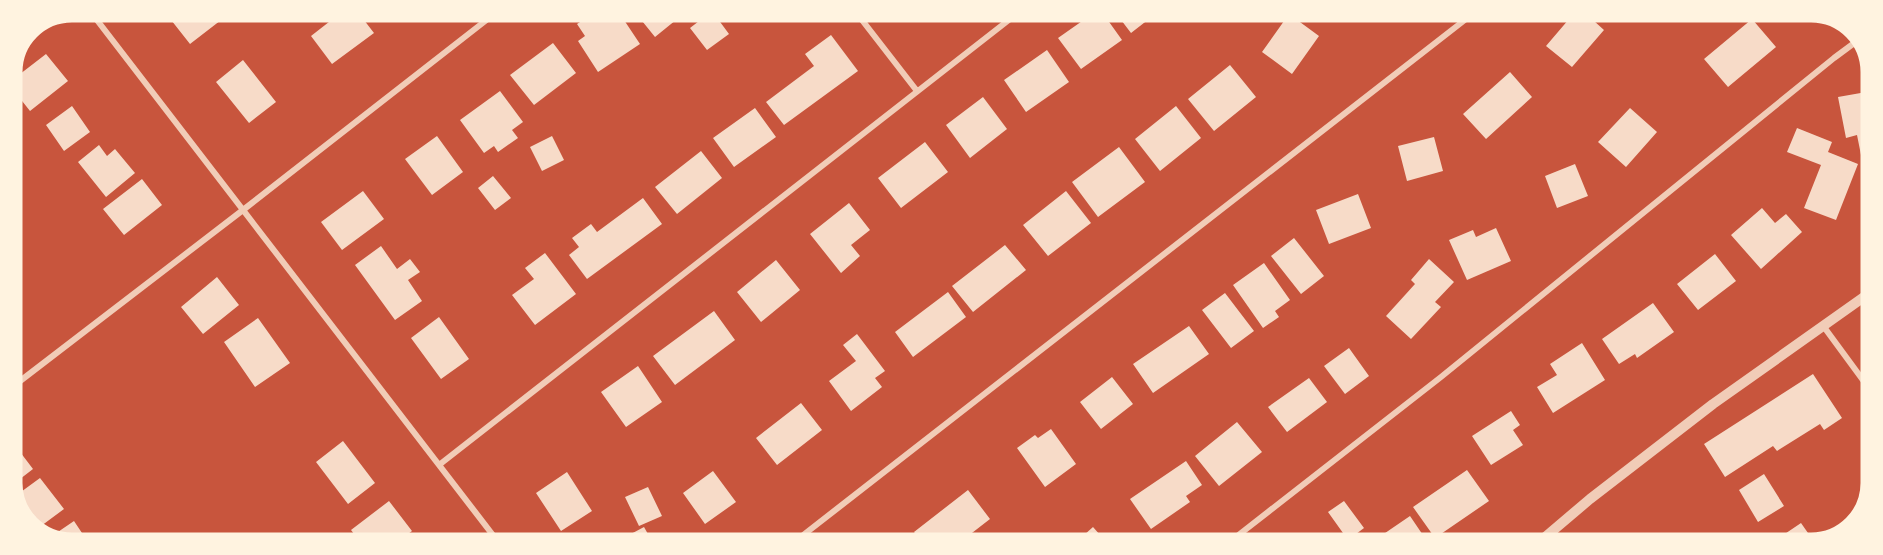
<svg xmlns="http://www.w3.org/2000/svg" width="1883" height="555" viewBox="0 0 1883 555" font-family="Karla,sans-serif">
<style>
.building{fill:#f7dbc8}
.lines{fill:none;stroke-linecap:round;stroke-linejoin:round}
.minor{stroke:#f1ccb7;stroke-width:6}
.tertiary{stroke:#f1ccb7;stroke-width:10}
.rim{fill:none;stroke:#fff3e0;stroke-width:3}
</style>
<rect width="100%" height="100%" fill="#c8553d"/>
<path class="building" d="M164,11H219L225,17L190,44Z
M343,11H357L374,33L332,64L311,36Z
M379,11H400L388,21Z
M597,11H618L640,44L598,72L578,41L585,36L577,24Z
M634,11H687L655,37Z
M712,11L729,34L707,50L690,28Z
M1095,12H1102L1122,40L1081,69L1058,38Z
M1115,12H1158L1131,33Z
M1575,12H1584L1604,30L1572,67L1546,46Z
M1289,14L1319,36L1292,74L1262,52Z
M1752,19L1776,47L1728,87L1704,59Z
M831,35L858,71L784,125L766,102L814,66L805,54Z
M553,43L576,73L534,105L510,75Z
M1047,50L1069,82L1026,112L1004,80Z
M46,54L68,81L30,111L11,87V81Z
M243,60L276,102L249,123L216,82Z
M1230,65L1256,97L1214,131L1188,99Z
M1510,72L1532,97L1486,139L1463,114Z
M500,91L523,122L512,130L518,138L498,152L494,146L484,153L460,120Z
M1872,91V153L1861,155L1857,135L1846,138L1838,97Z
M983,97L1007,129L970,158L946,125Z
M72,106L90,132L64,151L46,125Z
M1176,106L1201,138L1160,171L1135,139Z
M755,108L776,137L734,167L713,138Z
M1630,108L1657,132L1626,167L1598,142Z
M1797,128L1832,142L1828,152L1858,164L1836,220L1804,208L1821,165L1787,152Z
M437,136L463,172L432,195L405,159Z
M552,136L564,160L542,171L530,147Z
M1434,137L1443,171L1407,181L1398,146Z
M925,142L948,172L901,208L878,178Z
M99,145L107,156L115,149L135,173L106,197L78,162Z
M1119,147L1145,182L1098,217L1072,182Z
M701,151L722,178L677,214L655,187Z
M1575,164L1588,196L1557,208L1545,176Z
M493,176L511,198L495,210L478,188Z
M142,179L162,205L124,235L103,209Z
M363,191L384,219L342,250L321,222Z
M1066,191L1091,223L1048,256L1023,225Z
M1358,194L1371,228L1329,244L1316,210Z
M643,198L662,224L587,279L569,255L579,247L572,238L591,224L597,232Z
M849,203L870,230L851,245L860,256L841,273L810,234Z
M1762,208L1775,223L1786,214L1802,232L1761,269L1731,235Z
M1496,228L1511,261L1467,280L1449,240L1473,230L1476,237Z
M1294,238L1324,276L1301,294L1271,256Z
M1005,245L1026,270L973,312L952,286Z
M381,246L397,269L410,259L420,272L408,280L422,301L395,320L355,265Z
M545,253L576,294L535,325L512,295L534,279L525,268Z
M1715,254L1736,281L1698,310L1677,284Z
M1429,259L1454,282L1435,302L1441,307L1411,339L1386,316L1415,284L1411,280Z
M776,260L800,290L761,322L737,292Z
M1264,263L1290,300L1275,311L1279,317L1263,328L1233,285Z
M217,277L239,305L203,334L181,307Z
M948,292L966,317L913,357L895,332Z
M1225,293L1254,331L1231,348L1202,310Z
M1653,303L1674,332L1637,358L1635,354L1619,364L1602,339Z
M714,311L735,340L675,385L653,356Z
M439,317L469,359L441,379L411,338Z
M258,318L290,363L255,387L224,342Z
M1189,326L1209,354L1153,393L1133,364Z
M857,334L885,371L875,378L882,387L851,411L829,381L856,361L843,345Z
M1582,343L1605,380L1553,413L1537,387L1557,375L1550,364Z
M1349,348L1369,376L1345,394L1324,366Z
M638,366L662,402L626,427L601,392Z
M1813,374L1842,418L1824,430L1820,424L1777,451L1773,446L1725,477L1704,444Z
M1112,377L1133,404L1101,429L1080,402Z
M1309,378L1327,402L1287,432L1268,407Z
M801,403L822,430L777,465L756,438Z
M1511,411L1520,425L1513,430L1523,445L1491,465L1472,436Z
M1237,422L1262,452L1219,486L1195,456Z
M1051,429L1076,464L1045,487L1017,448L1035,435L1038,438Z
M11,440L33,469L11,486Z
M343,441L375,483L348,504L316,462Z
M1186,461L1202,485L1186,496L1190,502L1151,529L1130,499Z
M1467,470L1489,501L1435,538L1413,507Z
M713,471L736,502L705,524L683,493Z
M567,472L592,511L561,531L536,493Z
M1764,474L1784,506L1758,522L1739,490Z
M40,478L64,509L37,529L14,497Z
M648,487L662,516L639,526L625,497Z
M968,490L990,519L959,543H923L914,532Z
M389,501L412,531L396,543H361L351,530Z
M1344,501L1364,528L1348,540L1328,512Z
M1410,516L1429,544H1369Z
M74,521L88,542H56L49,538Z
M1801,523L1815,543L1775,544L1773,542Z
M644,527L653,543H614Z
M1093,527L1108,544H1074Z
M328,534L335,543H317Z"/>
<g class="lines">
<path class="minor" d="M90,11L499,543
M855,11L917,91
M1824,327L1871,391
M11,388L243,210L498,11
M439,465L1019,12
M793,543L1475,12
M1227,544L1441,377L1834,58L1861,38"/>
<path class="tertiary" d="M1537,544L1590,499L1713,404L1871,292"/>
</g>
<path d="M0 0H1883V555H0ZM72 21H1811A51 51 0 0 1 1862 72V483A51 51 0 0 1 1811 534H72A51 51 0 0 1 21 483V72A51 51 0 0 1 72 21Z" fill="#fff3e0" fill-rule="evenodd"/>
<path class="rim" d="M72 21H1811A51 51 0 0 1 1862 72V483A51 51 0 0 1 1811 534H72A51 51 0 0 1 21 483V72A51 51 0 0 1 72 21Z"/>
</svg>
